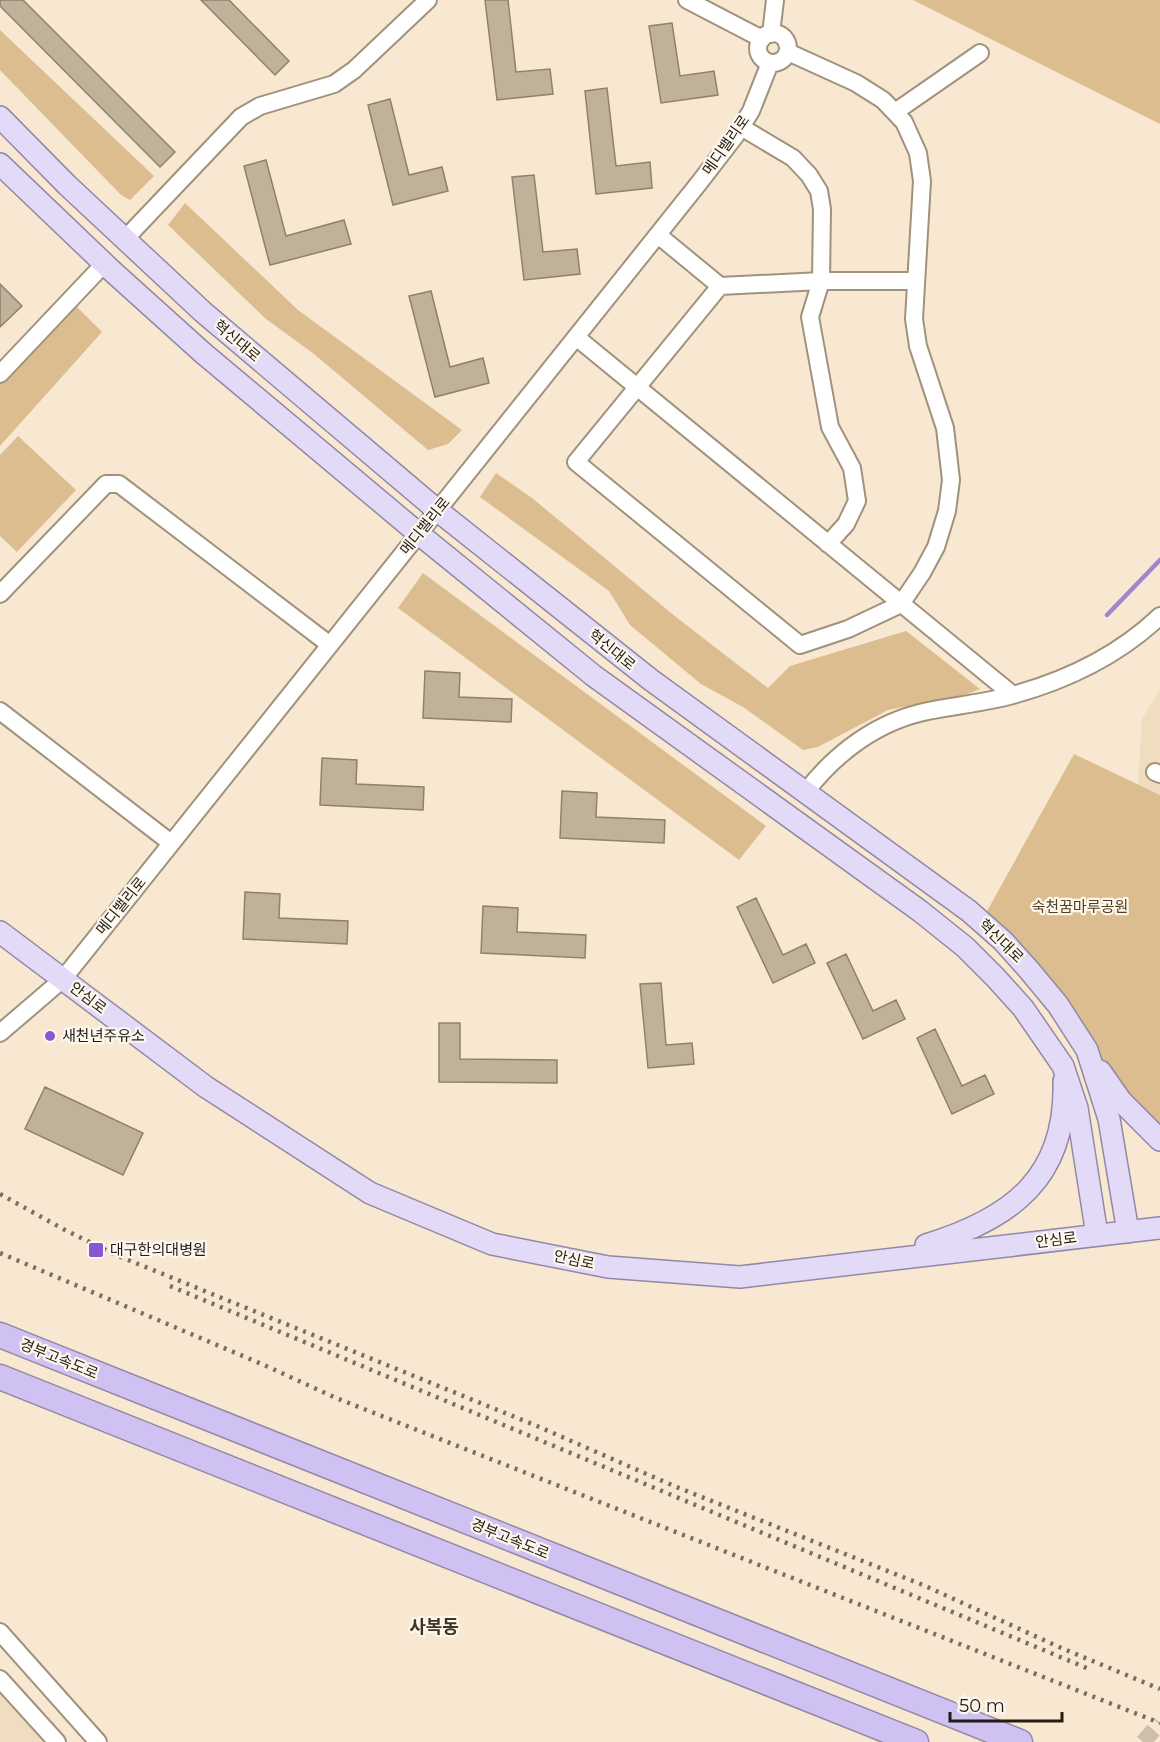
<svg xmlns="http://www.w3.org/2000/svg" width="1160" height="1742" viewBox="0 0 1160 1742" font-family="Montserrat,'Noto Sans KR',sans-serif">
<style>
.built{fill:#f0dcbe}
.green{fill:#dcbd8f}
.lines{fill:none;stroke-linecap:round;stroke-linejoin:round}
.stream{stroke:#9f87d0;stroke-width:4.5}
.building{fill:#c0b19b;stroke:#8f816c;stroke-width:1.5}
.minor-tunnel{stroke:#cdbfab;stroke-width:16;stroke-dasharray:16 8;stroke-linecap:butt}
.minor-casing{stroke:#a0927c;stroke-width:20}
.major-casing{stroke:#9288a4;stroke-width:24}
.highway-casing{stroke:#9288a4;stroke-width:27}
.minor{stroke:#fff;stroke-width:16}
.major{stroke:#e2daf7;stroke-width:21}
.highway{stroke:#cfc1f2;stroke-width:24}
.rail{stroke:#786f60;stroke-width:4.5;stroke-dasharray:3 6;stroke-linecap:butt}
.poi-dot{fill:#8658d1;stroke:#fdf7ee;stroke-width:2}
.labels{text-anchor:middle;stroke-width:4.5;stroke-linejoin:round;paint-order:stroke}
.street-label{font-size:15px;fill:#221d14;stroke:#fdf7ee}
.park-label{font-size:15px;fill:#54401f;stroke:#fdf7ee}
.poi-label{font-size:15px;fill:#221d14;stroke:#fdf7ee;text-anchor:start}
.quarter-label{font-size:18px;font-weight:bold;fill:#413522;stroke:#fdf7ee}
</style>
<rect width="100%" height="100%" fill="#f8e8d1"/>
<path class="built" d="M1160,689V795L1138,785L1142,719Z
M0,1684L52,1742H0Z"/>
<path class="green" d="M913,0H1160V124Z
M0,30L154,176L130,200L121,195L0,70Z
M185,203L298,310L462,430L448,444L428,450L314,354L266,319L168,225Z
M75,305L102,332L0,446V382Z
M18,436L76,490L17,552L0,536V455Z
M496,473L532,498L676,617L768,688L790,666L906,631L980,689L968,694L888,710L818,747L803,750L743,707L701,684L630,625L609,591L480,497Z
M423,573L766,826L739,860L398,608Z
M1074,754L1160,795V1140L981,922Z"/>
<g class="lines">
<path class="stream" d="M1107,615L1160,560"/>
</g>
<path class="building" d="M0,0H23L175,152L160,167L0,6Z
M201,0H229L289,61L275,75Z
M485,0H508L516,72L550,69L553,94L497,100Z
M672,23L680,76L714,71L718,95L661,103L649,26Z
M607,88L616,166L650,162L652,188L596,194L585,91Z
M390,99L409,175L442,167L448,191L393,205L368,105Z
M266,160L286,236L344,220L351,244L270,265L244,166Z
M534,175L543,252L577,249L580,274L524,280L512,177Z
M0,284L22,306L0,327Z
M431,291L450,367L483,358L489,383L435,397L409,296Z
M425,671L460,673L459,697L512,699L511,722L423,718Z
M322,758L357,760L356,784L424,787L423,810L320,805Z
M562,791L597,793L596,817L665,820L664,843L560,838Z
M245,892L280,894L279,918L348,921L347,944L243,939Z
M756,898L783,955L806,944L815,963L773,983L737,907Z
M483,906L518,908L517,932L586,935L585,958L481,953Z
M846,954L873,1011L896,1000L905,1019L863,1039L827,963Z
M661,983L666,1045L692,1043L694,1064L648,1068L640,984Z
M439,1023H460V1059L557,1060V1083L439,1082Z
M935,1029L962,1086L985,1075L994,1094L952,1114L917,1038Z
M45,1087L143,1133L123,1175L25,1129Z"/>
<g class="lines">
<path class="minor-tunnel" d="M1143,1742L1160,1723"/>
<defs>
<path id="minor" d="M687,0L762,39
M758 48a15 15 0 1 1 30 0a15 15 0 1 1-30 0Z
M771,34L775,0
M895,112L980,53
M741,127L793,158L809,175L819,191L822,209L821,281L810,317L830,427L852,468L857,501L846,524L828,544
M658,235L720,286L821,281H916
M125,239L241,117L260,106L334,84L354,70L428,0
M720,286L576,462L800,645L848,629L901,604L922,573L936,547L947,511L951,480L945,428L918,346L914,319L922,181L918,153L904,122L883,100L856,83L788,52
M576,337L1013,695
M0,374L104,264
M0,594L106,484H119L330,645
M0,711L171,843
M1155,772L1160,774
M805,793C835,753 878,721 928,711C956,705 985,703 1013,695C1067,680 1119,655 1160,616
M0,1033L63,979L699,183L736,135L751,111L770,63
M0,1632L98,1742
M0,1679L57,1742"/>
<path id="major" d="M0,117L67,185L203,312L437,510L651,680L969,911L1003,941L1029,970L1058,1005L1087,1050L1109,1119L1128,1232
M0,164L112,271L203,353L419,534L594,676L920,911L965,947L995,977L1023,1008L1063,1066L1077,1108L1097,1235
M0,932L206,1087L370,1193L492,1244L608,1267L740,1277L1160,1228
M1100,1071L1121,1101L1160,1140
M926,1245C1011,1219 1067,1178 1064,1081"/>
<path id="highway" d="M0,1335L1020,1742
M0,1377L916,1742"/>
</defs>
<use href="#minor" class="minor-casing"/>
<use href="#major" class="major-casing"/>
<use href="#highway" class="highway-casing"/>
<use href="#minor" class="minor"/>
<use href="#major" class="major"/>
<use href="#highway" class="highway"/>
<path class="rail" d="M0,1194L63,1229L116,1255L537,1426L674,1486L923,1585L1059,1647L1160,1689
M0,1253L264,1365L336,1398L1160,1723
M170,1286L1089,1669"/>
</g>
<g class="poi-dot">
<circle cx="50" cy="1036" r="6"/>
<rect x="88" y="1242" width="16" height="16" rx="3"/>
</g>
<g class="labels">
<g class="street-label">
<text transform="translate(726 145) rotate(-55)" y="5">메디밸리로</text>
<text transform="translate(237 341) rotate(40)" y="5">혁신대로</text>
<text transform="translate(425 526) rotate(-51)" y="5">메디밸리로</text>
<text transform="translate(612 650) rotate(39)" y="5">혁신대로</text>
<text transform="translate(121 906) rotate(-51)" y="5">메디밸리로</text>
<text transform="translate(1001 941) rotate(44)" y="5">혁신대로</text>
<text transform="translate(88 998) rotate(37)" y="5">안심로</text>
<text transform="translate(1056 1240) rotate(-7)" y="5">안심로</text>
<text transform="translate(574 1260) rotate(12)" y="5">안심로</text>
<text transform="translate(59 1359) rotate(22)" y="5">경부고속도로</text>
<text transform="translate(510 1539) rotate(22)" y="5">경부고속도로</text>
</g>
<g class="park-label">
<text x="1080" y="912">숙천꿈마루공원</text>
</g>
<g class="poi-label">
<text x="62" y="1041">새천년주유소</text>
<text x="110" y="1255">대구한의대병원</text>
</g>
<g class="quarter-label">
<text x="434" y="1633">사복동</text>
</g>
</g>
<path d="M950 1712v9h112v-9" fill="none" stroke="#221d14" stroke-width="3"/>
<text x="959" y="1712" font-size="18" fill="#221d14" stroke="#fdf7ee" stroke-width="4.5" paint-order="stroke">50 m</text>
</svg>
